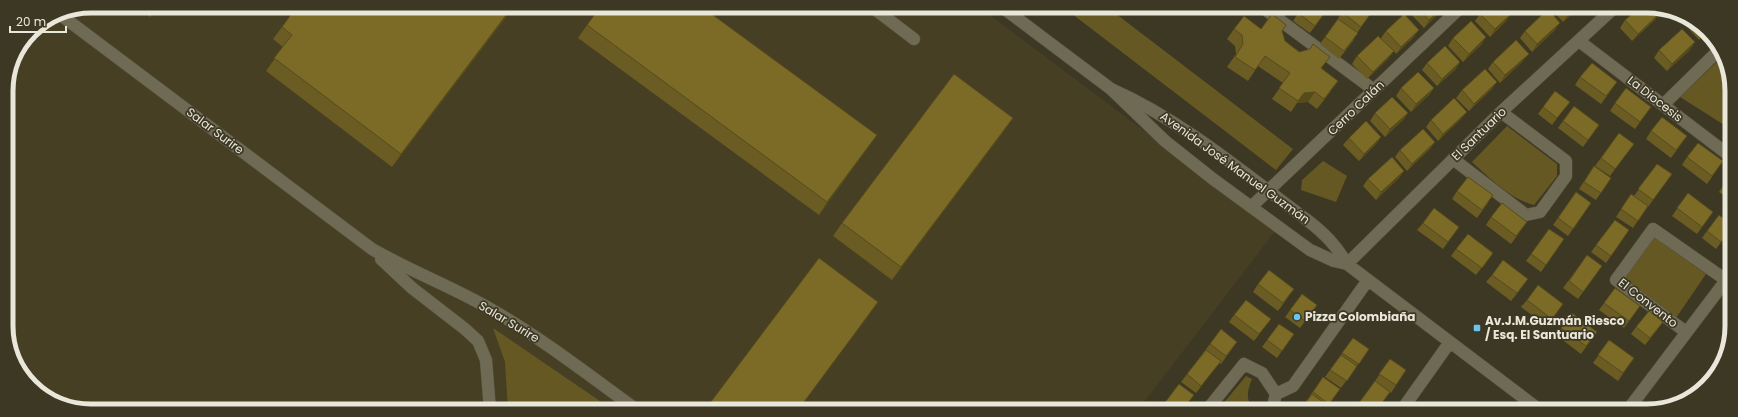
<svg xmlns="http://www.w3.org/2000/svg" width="1738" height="417" viewBox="0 0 1738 417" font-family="Poppins,sans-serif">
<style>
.built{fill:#463f24}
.green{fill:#655823}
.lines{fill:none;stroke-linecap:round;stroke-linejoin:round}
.minor-casing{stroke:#575342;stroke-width:13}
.minor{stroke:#6f6a54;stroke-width:12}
.wall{fill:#6a5c22}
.shaded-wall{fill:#564b1b}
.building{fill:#7b6b27;stroke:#564b1b}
.poi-dot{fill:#67c4f0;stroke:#3d3824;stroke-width:1.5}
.labels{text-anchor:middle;stroke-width:3.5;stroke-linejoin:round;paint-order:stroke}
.street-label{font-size:12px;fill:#e9e6da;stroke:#3d3824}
.poi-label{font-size:12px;font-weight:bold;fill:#e9e6da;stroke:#3d3824;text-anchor:start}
.rim{fill:none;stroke:#e9e6da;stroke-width:5}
</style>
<rect width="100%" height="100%" fill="#3d3824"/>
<path class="built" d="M91,6L979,7L1276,230L1138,410L74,409L31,386L8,343L6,86L13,58L31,31L59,12Z"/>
<path class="green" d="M1063,7H1107L1293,149L1276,170Z
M1721,58L1730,74L1729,128L1680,97Z
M1507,126L1557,164V176L1534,205C1510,199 1490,178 1472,162Z
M1323,161L1347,176L1336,202L1301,190L1302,180Z
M1654,237L1706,274L1676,318L1623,280Z
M493,328L597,399L612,410H508L505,362Z
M1246,376L1252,379C1247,391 1245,401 1255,410H1218Z"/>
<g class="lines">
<defs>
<path id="minor" d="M872,7L914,39
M1002,7L1111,89L1165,141L1213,179L1310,250L1334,261L1347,264
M1262,7L1374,90
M58,13L372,249C412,272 455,288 494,311C544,340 590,376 637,410
M1276,17L1283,7
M1579,41L1730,156
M1111,89C1183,121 1244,173 1307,220C1324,233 1336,245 1347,264L1541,411
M1663,105L1718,51
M1453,159L1526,215L1540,212L1566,176V161L1501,112
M1251,207L1461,7
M381,259L412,288L465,329L478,341L486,360L490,410
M1347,264L1501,112L1614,8
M1686,332L1616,280L1653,229L1726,280
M1276,394L1293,386L1368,280
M1207,410L1244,364L1262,373L1276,394L1272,410
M1401,411L1450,342
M1627,411L1730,275"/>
</defs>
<use href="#minor" class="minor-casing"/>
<use href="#minor" class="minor"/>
</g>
<path class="wall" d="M135,6H158L150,17Z
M1302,7H1329L1310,33L1293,21Z
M1345,7L1374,9L1357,33L1353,41L1339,59L1320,44L1337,20Z
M1382,7H1393L1387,13Z
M1412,7H1444L1441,11L1424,28L1409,12Z
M1514,8H1519L1516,10Z
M1552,8H1579L1563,22L1551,9Z
M1480,14L1507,20L1490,37L1475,21Z
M506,17L392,167L266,71L283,47L273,39L282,27Z
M1625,20H1655L1632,41L1620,28Z
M1690,22L1707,31L1699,40L1687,27Z
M587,25L877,135L819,215L578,38Z
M1234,29H1261L1282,31L1285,41L1322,68L1331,91L1317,109L1308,102L1297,103L1291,112L1272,99L1283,83L1258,66L1248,81L1227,67L1236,54L1235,46L1227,39Z
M1555,30L1532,52L1520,38L1525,31Z
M1386,31L1414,37L1396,54L1394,51L1388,59L1367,79L1352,64L1357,56L1381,38Z
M1486,37L1481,45L1463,62L1448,46L1453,38Z
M1659,50H1690L1667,71L1654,58Z
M1523,61L1500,83L1488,69L1493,62Z
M1460,62L1455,70L1437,86L1422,70L1427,63Z
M1580,77L1617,82L1601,104L1575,85Z
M1401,88H1434L1429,95L1411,112L1396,96Z
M1492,89L1469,111L1456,98L1462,90Z
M1615,103L1651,107L1635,129L1610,111Z
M1543,107L1564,109L1552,125L1538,114Z
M1375,113H1408L1403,120L1385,137L1370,121Z
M1461,119L1438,141L1426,127L1431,120Z
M1563,121L1594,132L1583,147L1558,128Z
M1004,131L892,280L833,236L842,223Z
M1651,131L1682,143L1671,158L1646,139Z
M1619,133L1634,144L1610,176L1595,166Z
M1381,137L1376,144L1359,161L1343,145L1349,138Z
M1435,142L1430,149L1407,171L1395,157L1400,150Z
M1687,157L1723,161L1707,184L1682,165Z
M1657,164L1672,174L1648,207H1647L1633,228L1616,217L1631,194L1634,196Z
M1594,166L1611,178L1596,200L1579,189Z
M1730,176V200L1719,192Z
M1399,178L1376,200L1363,186L1368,179Z
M1457,191L1488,203L1477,218L1452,199Z
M1576,192L1591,203L1568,236L1553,225Z
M1688,193L1713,212L1697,234L1672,216Z
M1491,217L1522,229L1511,244L1486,225Z
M1615,220L1629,230L1606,263L1591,252Z
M1423,223L1459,227L1443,249L1417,230Z
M1549,229L1564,239L1541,272L1526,261Z
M1707,231H1730L1716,249L1702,238Z
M1456,249L1493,253L1476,275L1451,256Z
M1587,255L1602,266L1578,299L1563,288Z
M819,258L869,315L798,410H705Z
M1492,275L1523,286L1511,301L1486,282Z
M1258,284L1289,296L1278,311L1253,292Z
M1615,288L1640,306L1624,328L1599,310Z
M1302,294L1317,305L1300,328L1285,317Z
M1527,300L1558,311L1547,326L1521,307Z
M1234,315L1271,319L1254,341L1229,322Z
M1279,324L1294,334L1277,358L1262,347Z
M1636,327L1658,329L1645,345L1631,334Z
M1561,328L1592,339L1581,354L1556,335Z
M1353,338L1369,349L1341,388L1325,377Z
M1609,340L1634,358L1618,381L1593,363Z
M1210,344L1232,349L1221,364L1219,363L1196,393L1181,382Z
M1390,359L1406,370L1391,393L1385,389L1377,411H1354L1375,381Z
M1323,377L1340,389L1325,411L1300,410Z"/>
<path class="shaded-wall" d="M513,6L506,17L392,167L401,154Z
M1391,7H1393L1387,13Z
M1443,7H1444L1441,11L1424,28L1429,20Z
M1576,8H1579L1563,22L1568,15Z
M1661,12L1655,20L1632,41L1638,34Z
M1512,13L1507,20L1490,37L1495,29Z
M1560,23L1555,30L1532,52L1537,44Z
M1419,30L1414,37L1396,54L1401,47Z
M1706,31L1708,32L1699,40L1704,33Z
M1486,37L1481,45L1463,62L1469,54Z
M1695,42L1690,50L1667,71L1672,64Z
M1394,51L1388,59L1367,79L1373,72Z
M1529,54L1523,61L1500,83L1505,75Z
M1460,62L1455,70L1437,86L1442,79Z
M1497,82L1492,89L1469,111L1474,104Z
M1434,88L1429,95L1411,112L1416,104Z
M1315,92L1308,102L1297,103L1304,93Z
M1467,112L1461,119L1438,141L1443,134Z
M1408,113L1403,120L1385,137L1390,129Z
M1013,118L1004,131L892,280L901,267Z
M877,135L868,148L819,215L827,202Z
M1381,137L1376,144L1359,161L1364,154Z
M1435,142L1430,149L1407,171L1412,164Z
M1404,171L1399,178L1376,200L1381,192Z
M1730,230V231L1716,249L1721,242Z
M878,302L869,315L798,410Z
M1663,322L1658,329L1645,345L1650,338Z"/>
<path class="building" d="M297,6H513L401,154L274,58L292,35L282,27Z
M600,7H702L877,135L827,202L587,25Z
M1302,7H1329L1315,26L1298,13Z
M1345,7H1372L1374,9L1361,27L1342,12Z
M1417,7H1443L1429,20Z
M1486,8H1507L1512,13L1495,29L1480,14Z
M1562,8H1576L1568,15Z
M1639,8H1656L1661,12L1638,34L1625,20Z
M1548,9L1560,23L1537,44L1525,31Z
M1272,14L1286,25L1282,31L1285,41L1299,52L1310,49L1313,44L1330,57L1321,68L1338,81L1324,99L1315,92L1304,93L1298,101L1279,88L1290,73L1265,56L1255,70L1235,57L1243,44L1242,35L1234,29L1244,16L1261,29Z
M1404,14L1419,30L1401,47L1386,31Z
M1338,19L1358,33L1344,51L1325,37Z
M1471,21L1486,37L1469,54L1453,38Z
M1698,26L1706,31L1704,33Z
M1682,29L1695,42L1672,64L1659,50Z
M1378,36L1394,51L1373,72L1357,56Z
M1516,40L1529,54L1505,75L1493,62Z
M1445,46L1460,62L1442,79L1427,63Z
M1592,63L1617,82L1606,96L1580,77Z
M1485,69L1497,82L1474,104L1462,90Z
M1418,72L1434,88L1416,104L1401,88Z
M954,74L1013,118L901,267L842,223Z
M1626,88L1651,107L1640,122L1615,103Z
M1555,91L1570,102L1557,118L1543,107Z
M1392,97L1408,113L1390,129L1375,113Z
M1454,98L1467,112L1443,134L1431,120Z
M1574,106L1599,125L1588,140L1563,121Z
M1662,117L1687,136L1676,150L1651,131Z
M1366,121L1381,137L1364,154L1349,138Z
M1423,129L1435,142L1412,164L1400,150Z
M1619,133L1634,144L1615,169L1601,158Z
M1698,143L1723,161L1712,176L1687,157Z
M1392,157L1404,171L1381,192L1368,179Z
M1657,164L1672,174L1653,200L1638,189Z
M1594,166L1611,178L1601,193L1584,182Z
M1730,176V189L1724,184Z
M1468,177L1493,195L1482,210L1457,191Z
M1576,192L1591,203L1573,229L1558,218Z
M1688,193L1713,212L1702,227L1677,208Z
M1631,194L1648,206L1638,221L1621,209Z
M1502,203L1527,222L1516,236L1491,217Z
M1434,208L1459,227L1448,242L1423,223Z
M1719,215L1730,223V230L1721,242L1707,231Z
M1615,220L1629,230L1611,256L1596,245Z
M1549,229L1564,239L1546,265L1531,254Z
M1468,234L1493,253L1482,268L1456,249Z
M1587,255L1602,266L1583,292L1569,281Z
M819,258L878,302L798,410H711L707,407Z
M1503,260L1528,279L1517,293L1492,275Z
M1269,270L1294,289L1283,303L1258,284Z
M1538,285L1563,304L1552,319L1527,300Z
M1615,288L1640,306L1629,321L1604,303Z
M1302,294L1317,305L1305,321L1290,310Z
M1246,300L1271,319L1259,334L1234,315Z
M1649,311L1663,322L1650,338L1636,327Z
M1572,313L1597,332L1586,346L1561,328Z
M1279,324L1294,334L1282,351L1267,340Z
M1221,329L1237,342L1226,356L1210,344Z
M1353,338L1369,349L1359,364L1342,353Z
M1609,340L1634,358L1623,373L1598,355Z
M1206,350L1221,361L1201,386L1187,374Z
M1341,355L1357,366L1347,381L1330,370Z
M1390,359L1406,370L1396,385L1379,374Z
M1323,377L1340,389L1329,404L1313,392Z
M1375,381L1390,392L1376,411H1361L1356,407Z
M1179,384L1194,395L1182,410H1162L1160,409Z
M1312,394L1328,406L1325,411L1303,410L1301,409Z
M1432,407L1438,411H1430Z"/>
<g class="poi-dot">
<circle cx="1297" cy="317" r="4"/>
<rect x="1473" y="324" width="8" height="8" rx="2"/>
</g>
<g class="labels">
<g class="street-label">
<text transform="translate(1655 99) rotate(38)" y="4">La Diocesis</text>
<text transform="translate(1356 108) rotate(-44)" y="4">Cerro Calán</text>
<text transform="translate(215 131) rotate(37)" y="4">Salar Surire</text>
<text transform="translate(1479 134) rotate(-44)" y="4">El Santuario</text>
<text transform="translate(1235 168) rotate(36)" y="4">Avenida José Manuel Guzmán</text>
<text transform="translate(1648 303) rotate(38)" y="4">El Convento</text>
<text transform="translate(509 322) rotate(31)" y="4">Salar Surire</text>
</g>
<g class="poi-label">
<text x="1305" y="321">Pizza Colombiaña</text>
<text x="1485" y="325">Av.J.M.Guzmán Riesco<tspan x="1485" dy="14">/ Esq. El Santuario</tspan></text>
</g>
</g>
<path d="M0 0H1738V417H0ZM91 13H1647A78 78 0 0 1 1725 91V326A78 78 0 0 1 1647 404H91A78 78 0 0 1 13 326V91A78 78 0 0 1 91 13Z" fill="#3d3824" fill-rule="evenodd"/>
<path class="rim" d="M91 13H1647A78 78 0 0 1 1725 91V326A78 78 0 0 1 1647 404H91A78 78 0 0 1 13 326V91A78 78 0 0 1 91 13Z"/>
<path d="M10 26v6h56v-6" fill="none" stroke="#e9e6da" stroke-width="2"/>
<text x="16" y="26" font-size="12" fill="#e9e6da" stroke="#3d3824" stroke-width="3" paint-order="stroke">20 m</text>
</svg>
